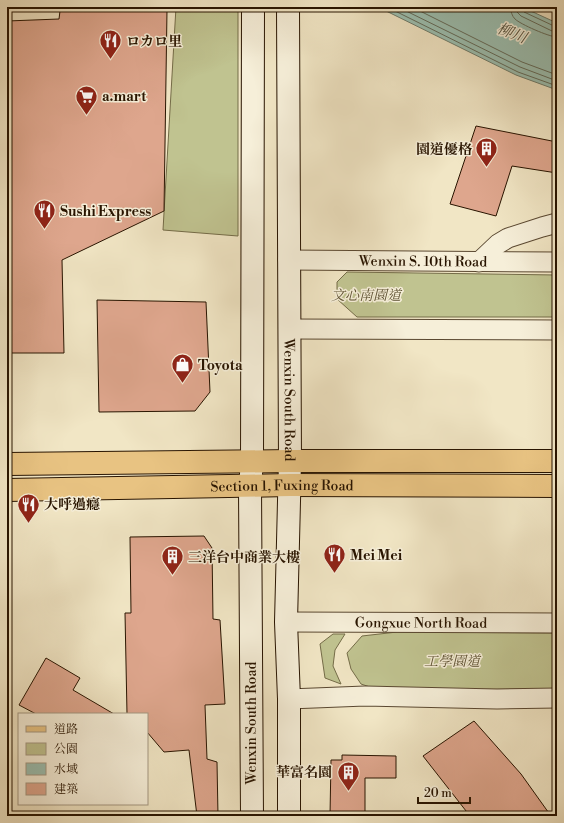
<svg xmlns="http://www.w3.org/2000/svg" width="564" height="823" viewBox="0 0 564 823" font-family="'Libre Bodoni','Noto Serif TC','Noto Serif JP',serif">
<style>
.green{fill:#c0c390;stroke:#746c48}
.water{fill:#9bc0b2;stroke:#6d7b6b}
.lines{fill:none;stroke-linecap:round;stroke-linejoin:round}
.shore{stroke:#626a59;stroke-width:1}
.building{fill:#dea68d;stroke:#281400}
.minor-casing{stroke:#5a4831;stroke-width:21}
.secondary-casing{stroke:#281400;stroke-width:24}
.primary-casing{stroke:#281400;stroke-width:24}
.minor{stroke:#f6efd9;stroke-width:19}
.secondary{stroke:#f6efd9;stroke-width:22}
.primary{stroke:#e8c382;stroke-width:22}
.labels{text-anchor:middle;stroke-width:3;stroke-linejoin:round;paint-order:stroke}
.poi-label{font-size:14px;font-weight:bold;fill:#281400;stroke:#f6efd9;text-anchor:start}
.street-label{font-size:14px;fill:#281400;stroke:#f6efd9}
.park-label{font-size:14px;font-style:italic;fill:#5d5132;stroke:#f6efd9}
.water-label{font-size:15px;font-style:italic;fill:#50503e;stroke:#f6efd9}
</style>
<rect width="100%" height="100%" fill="#f1e6c5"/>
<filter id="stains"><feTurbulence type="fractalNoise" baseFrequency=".005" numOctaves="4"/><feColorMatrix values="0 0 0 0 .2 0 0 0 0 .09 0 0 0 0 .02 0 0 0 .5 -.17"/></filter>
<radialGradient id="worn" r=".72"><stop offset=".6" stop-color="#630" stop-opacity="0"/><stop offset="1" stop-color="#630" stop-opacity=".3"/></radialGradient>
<path class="green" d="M176,7H238V236L163,230Z
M347,272L557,275V317H357L337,299V282Z
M397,632L557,633V689L379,690L361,684L351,669L347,653L362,636Z
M333,634H345L335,650L333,666L341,684L325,678L320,644Z"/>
<path class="water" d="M378,7H522L557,23V90L516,75Z"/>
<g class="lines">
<path class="shore" d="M387,7L518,72L557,86
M398,7L520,67L557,81
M412,7L522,62L557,75
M510,7C511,12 512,16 515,19C520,24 549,37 557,37
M516,7L517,12L521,16L552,31H557
M522,7V10L524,12L554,26H557"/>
</g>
<path class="building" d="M167,10L164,211L62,260L64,353H7V21L59,19L60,11Z
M476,126L557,142V173L512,166L496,216L450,204Z
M97,300L206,302L210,392L195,411L99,412Z
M204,536L212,548L213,619L220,620L225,704L205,705L207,759L217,762L218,816H197L189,750L164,752L147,732V714H127L125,613H131L130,537Z
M46,658L80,678L73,690L114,714H36L19,705Z
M474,721L521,774L551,816H470L423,756Z
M342,755L396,756V778H365V816H330L331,760H342Z"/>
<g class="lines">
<defs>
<g id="minor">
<path id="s1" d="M288,260L557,262"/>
<path d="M479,262L498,244L508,238L542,227L557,223"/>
<path d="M289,329L557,330"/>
<path id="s2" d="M286,622L557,623"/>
<path d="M289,699L365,696L497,699L557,698"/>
</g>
<g id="secondary">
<path id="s3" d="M288,7L290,461L286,622L289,699V816"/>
<path d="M252,816L250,487L252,461L253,7"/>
</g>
<g id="primary">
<path d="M7,464L290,461H557"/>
<path id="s4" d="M7,490L290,485L557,486"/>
</g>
</defs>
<use href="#minor" class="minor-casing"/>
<use href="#secondary" class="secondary-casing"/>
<use href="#primary" class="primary-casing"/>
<use href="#minor" class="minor"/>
<use href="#secondary" class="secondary"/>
<use href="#primary" class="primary"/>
</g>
<defs>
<symbol id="restaurant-pin" viewBox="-11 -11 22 30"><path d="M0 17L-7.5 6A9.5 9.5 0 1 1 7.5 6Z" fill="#8f2418" stroke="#f6efd9"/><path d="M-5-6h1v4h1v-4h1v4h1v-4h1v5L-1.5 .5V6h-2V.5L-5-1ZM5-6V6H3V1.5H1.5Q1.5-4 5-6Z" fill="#fff"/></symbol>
<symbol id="supermarket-pin" viewBox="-11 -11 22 30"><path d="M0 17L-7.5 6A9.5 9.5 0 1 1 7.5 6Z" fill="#8f2418" stroke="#f6efd9"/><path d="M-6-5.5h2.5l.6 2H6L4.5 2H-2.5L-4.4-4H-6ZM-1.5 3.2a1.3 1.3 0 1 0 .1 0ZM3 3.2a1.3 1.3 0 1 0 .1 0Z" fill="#fff"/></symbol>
<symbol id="building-pin" viewBox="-11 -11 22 30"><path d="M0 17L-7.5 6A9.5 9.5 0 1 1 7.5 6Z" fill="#8f2418" stroke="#f6efd9"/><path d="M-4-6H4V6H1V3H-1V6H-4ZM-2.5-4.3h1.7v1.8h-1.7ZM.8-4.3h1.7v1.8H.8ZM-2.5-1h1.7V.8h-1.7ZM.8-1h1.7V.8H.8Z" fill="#fff"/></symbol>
<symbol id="shop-pin" viewBox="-11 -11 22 30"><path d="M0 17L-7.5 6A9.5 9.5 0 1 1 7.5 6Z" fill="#8f2418" stroke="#f6efd9"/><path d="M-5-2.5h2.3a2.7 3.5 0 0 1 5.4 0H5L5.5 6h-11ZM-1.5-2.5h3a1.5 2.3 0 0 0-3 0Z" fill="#fff"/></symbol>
</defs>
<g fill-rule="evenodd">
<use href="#restaurant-pin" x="98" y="28" width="25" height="34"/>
<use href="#supermarket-pin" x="74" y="84" width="25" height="34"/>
<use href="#building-pin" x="474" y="136" width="25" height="34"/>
<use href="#restaurant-pin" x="32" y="198" width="25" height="34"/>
<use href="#shop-pin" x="170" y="352" width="25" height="34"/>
<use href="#restaurant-pin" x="16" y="492" width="25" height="34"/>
<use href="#restaurant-pin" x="322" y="542" width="25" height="34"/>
<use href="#building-pin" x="160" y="544" width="25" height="34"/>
<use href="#building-pin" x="336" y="760" width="25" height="34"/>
</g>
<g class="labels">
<g class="poi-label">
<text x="126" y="46">ロカロ里</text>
<text x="102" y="101">a.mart</text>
<text x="472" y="154" text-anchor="end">園道優格</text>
<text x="60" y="216">Sushi Express</text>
<text x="198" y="370">Toyota</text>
<text x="44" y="509">大呼過癮</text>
<text x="350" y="560">Mei Mei</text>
<text x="188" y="562">三洋台中商業大樓</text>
<text x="332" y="777" text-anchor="end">華富名園</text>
</g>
<g class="street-label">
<text dy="5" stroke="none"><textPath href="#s1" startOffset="135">Wenxin S. 10th Road</textPath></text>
<text dy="5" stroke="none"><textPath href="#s3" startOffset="393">Wenxin South Road</textPath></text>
<text dy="5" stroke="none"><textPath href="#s4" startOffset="275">Section 1, Fuxing Road</textPath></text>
<text dy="5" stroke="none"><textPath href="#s2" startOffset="135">Gongxue North Road</textPath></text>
<text transform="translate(251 723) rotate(-90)" y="5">Wenxin South Road</text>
</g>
<g class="park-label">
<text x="366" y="300">文心南園道</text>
<text x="452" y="666">工學園道</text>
</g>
<g class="water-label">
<text transform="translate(512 33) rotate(21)" y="5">柳川</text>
</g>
</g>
<rect width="564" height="823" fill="none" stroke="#f1e6c5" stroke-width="24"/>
<rect x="8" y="8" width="548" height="807" fill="none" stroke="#281400" stroke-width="2"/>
<rect x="12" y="12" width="540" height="799" fill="none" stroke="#281400"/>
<rect x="18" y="713" width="130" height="92" fill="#f6efd9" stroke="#a49782"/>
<rect x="26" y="726" width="20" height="6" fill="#e8c382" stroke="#a49782"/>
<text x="54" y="733" font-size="12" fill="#281400">道路</text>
<rect x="26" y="743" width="20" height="12" fill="#c0c390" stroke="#a49782"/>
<text x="54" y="753" font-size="12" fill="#281400">公園</text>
<rect x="26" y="763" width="20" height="12" fill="#9bc0b2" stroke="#a49782"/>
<text x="54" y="773" font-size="12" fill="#281400">水域</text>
<rect x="26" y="783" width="20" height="12" fill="#dea68d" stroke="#a49782"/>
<text x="54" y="793" font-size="12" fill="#281400">建築</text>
<path d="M418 797v6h52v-6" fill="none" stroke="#281400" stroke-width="2"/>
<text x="424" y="797" font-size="12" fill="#281400" stroke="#f6efd9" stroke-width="3" paint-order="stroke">20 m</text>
<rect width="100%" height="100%" filter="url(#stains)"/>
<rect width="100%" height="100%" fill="url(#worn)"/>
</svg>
